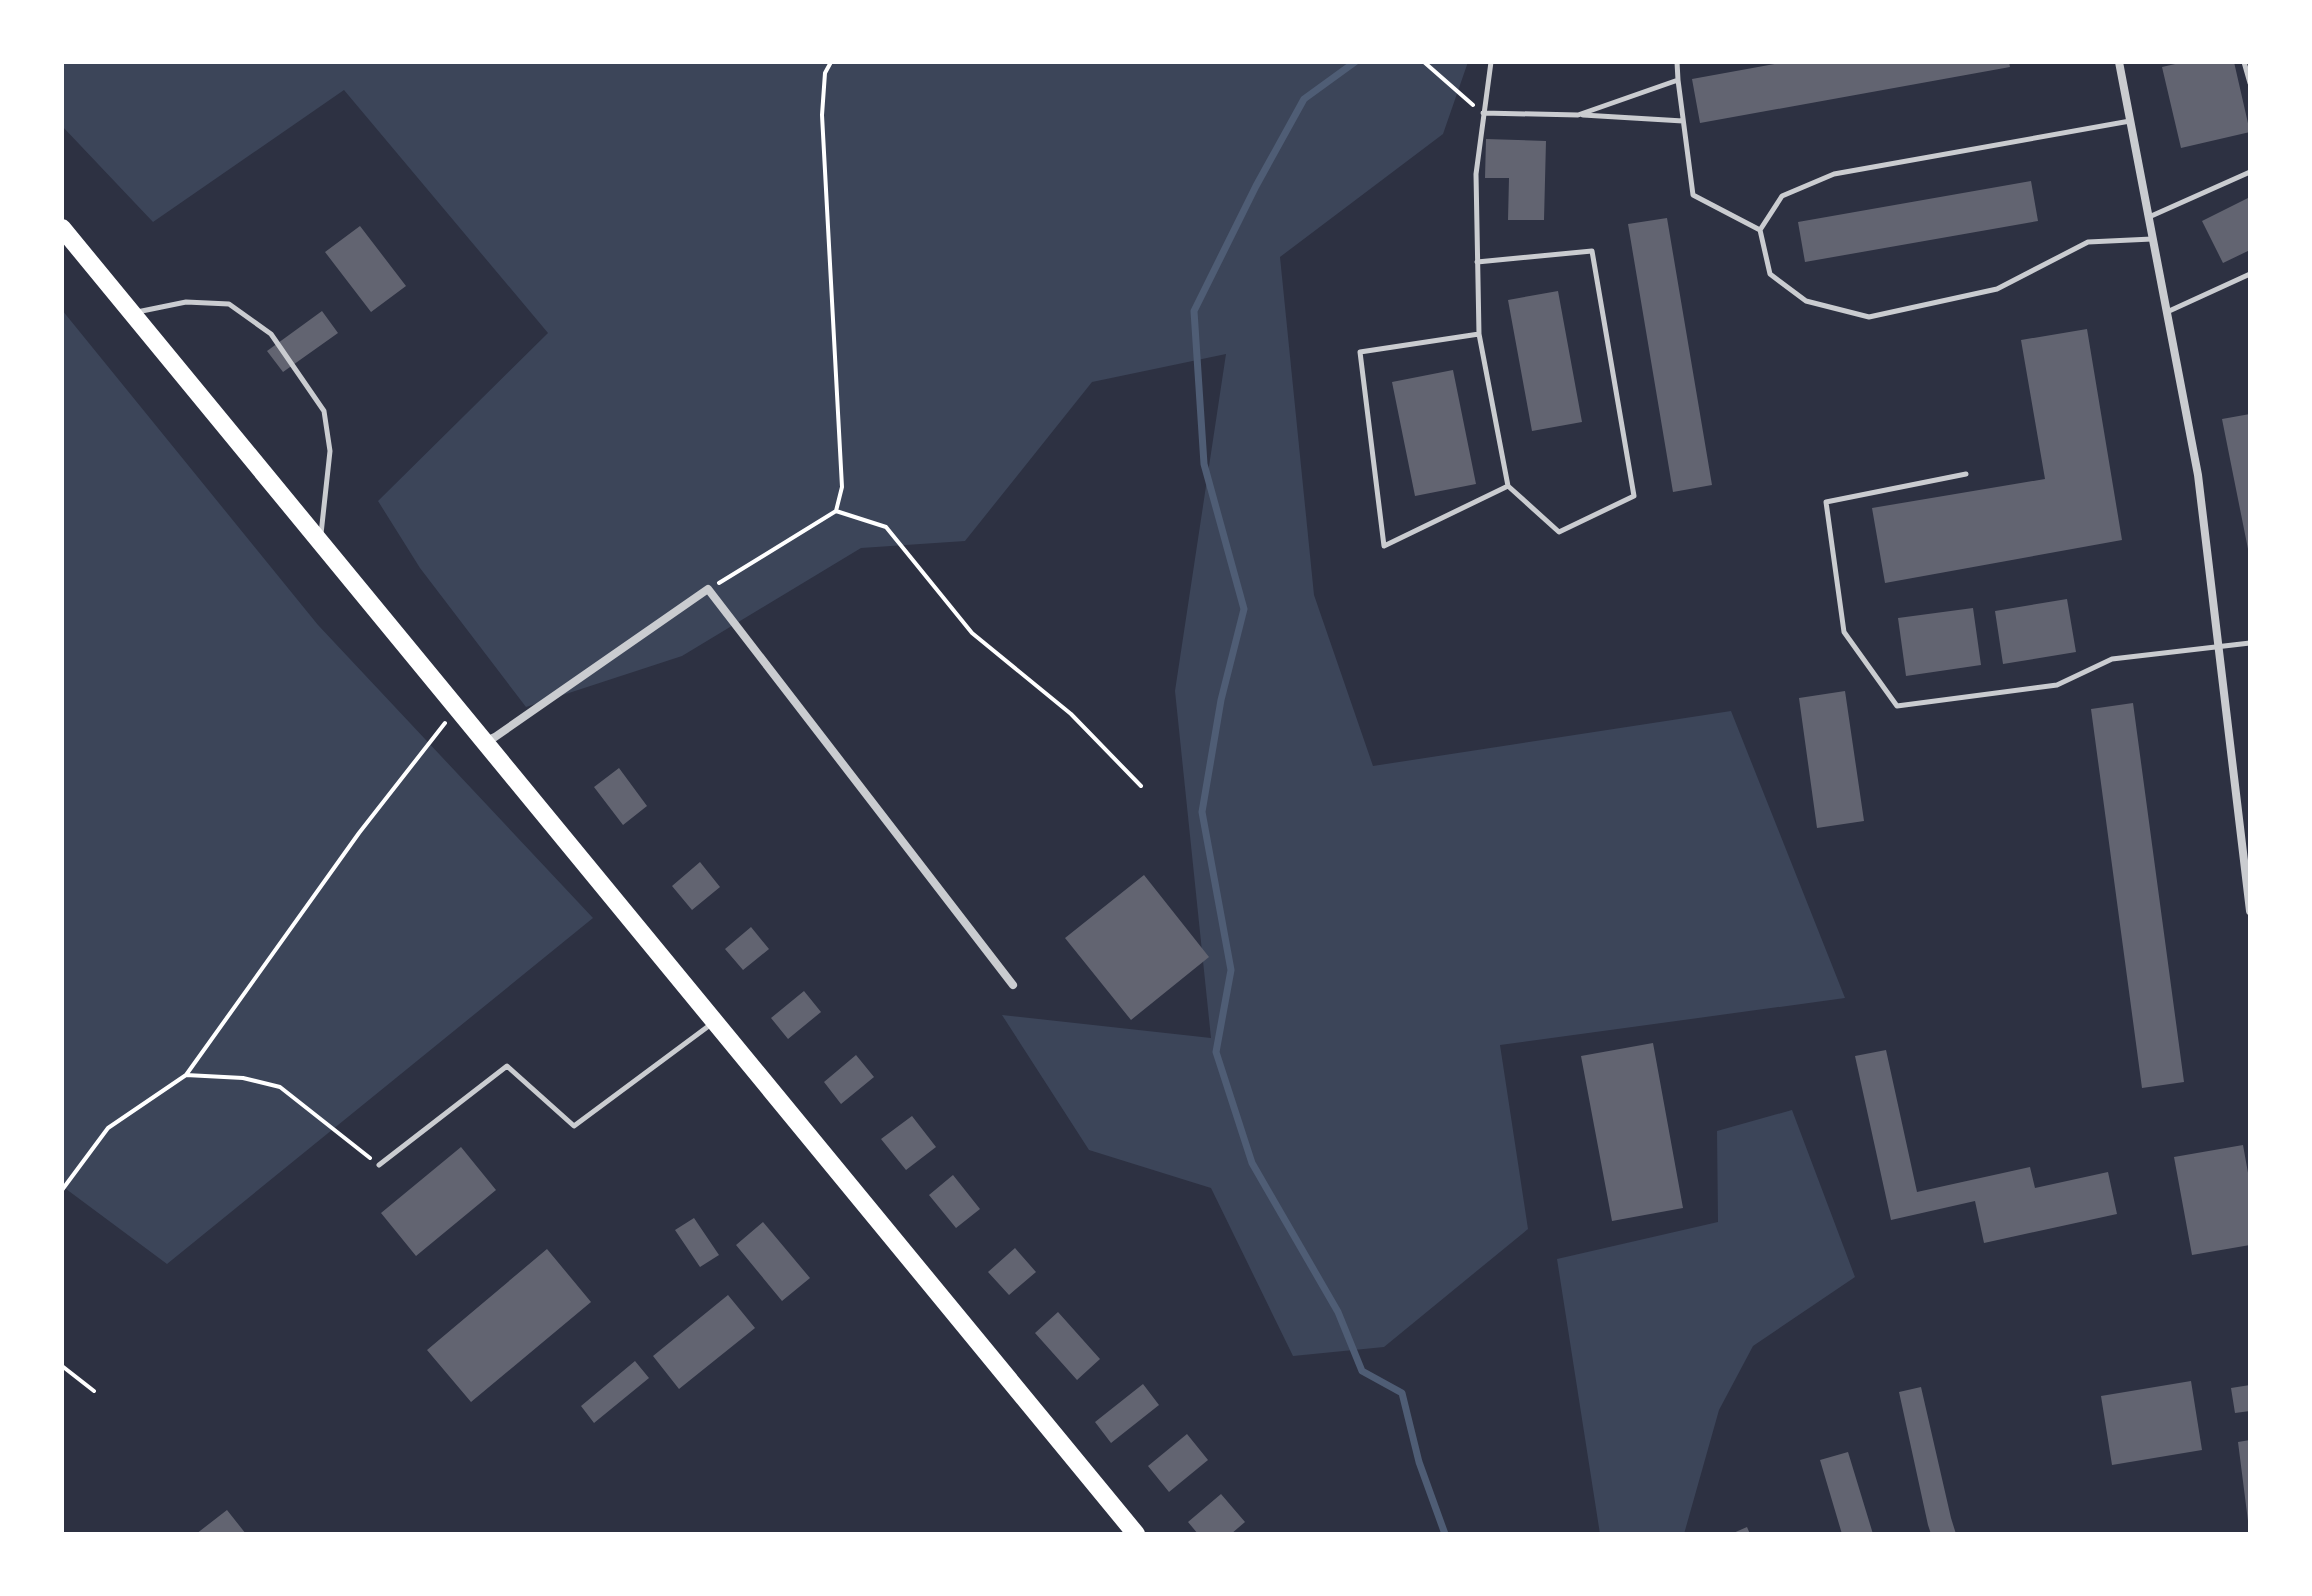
<svg xmlns="http://www.w3.org/2000/svg" width="2312" height="1596" viewBox="0 0 2312 1596" font-family="Mulish,sans-serif">
<style>
.green{fill:#3c4559}
.lines{fill:none;stroke-linecap:round;stroke-linejoin:round}
.stream{stroke:#4f5d75;stroke-width:7}
.building{fill:#626471}
.path{stroke:#fff;stroke-width:4}
.service{stroke:#caccd0;stroke-width:5}
.minor{stroke:#caccd0;stroke-width:8}
.primary{stroke:#fff;stroke-width:18}
</style>
<rect width="100%" height="100%" fill="#2d3142"/>
<path class="green" d="M62,62H1468L1443,134L1280,257L1314,595L1373,766L1731,711L1845,998L1500,1045L1528,1229L1384,1347L1293,1356L1211,1188L1089,1150L1002,1015L1211,1038L1175,691L1226,354L1092,382L965,541L861,548L682,656L526,707L420,568L378,501L548,333L344,90L153,222L62,126Z
M62,310L318,625L593,918L167,1264L62,1186Z
M1792,1110L1855,1277L1753,1346L1719,1410L1684,1534H1600L1557,1259L1718,1222L1717,1131Z"/>
<g class="lines">
<path class="stream" d="M1355,62L1304,99L1256,186L1194,311L1204,464L1244,609L1221,700L1202,812L1231,970L1216,1052L1252,1163L1338,1312L1362,1371L1402,1393L1419,1462L1445,1534"/>
</g>
<path class="building" d="M1785,62H2009L2010,67L1700,123L1692,79Z
M2184,62H2234L2250,132L2181,148L2162,67Z
M1486,139L1546,141L1544,220H1508L1509,178H1485Z
M2031,181L2038,221L1805,262L1798,222Z
M2250,197V250L2223,263L2202,221Z
M1667,218L1712,485L1673,492L1628,224Z
M360,226L406,286L371,312L325,252Z
M1558,291L1582,422L1532,431L1508,300Z
M322,311L338,333L283,372L267,351Z
M2087,329L2122,540L1885,583L1872,508L2045,479L2021,340Z
M1453,370L1476,484L1415,496L1392,382Z
M2250,414V553L2249,554L2222,419Z
M2067,599L2076,652L2003,664L1995,611Z
M1973,608L1981,665L1906,676L1898,618Z
M1845,691L1864,821L1817,828L1799,698Z
M2133,703L2184,1082L2142,1088L2091,709Z
M619,768L647,806L623,825L594,787Z
M700,862L720,887L692,910L672,886Z
M1144,875L1209,957L1131,1020L1065,938Z
M751,927L769,949L743,970L725,949Z
M804,991L821,1012L788,1039L771,1018Z
M1653,1043L1683,1208L1612,1221L1581,1056Z
M1886,1050L1917,1192L2030,1167L2035,1188L2108,1172L2117,1214L1984,1243L1975,1201L1891,1220L1855,1056Z
M856,1055L874,1077L841,1104L824,1082Z
M912,1116L936,1147L906,1170L881,1139Z
M2243,1145L2250,1184V1245L2192,1255L2174,1157Z
M461,1147L496,1190L416,1256L381,1213Z
M953,1175L980,1209L956,1228L929,1195Z
M694,1218L719,1255L700,1267L675,1230Z
M763,1222L810,1278L782,1301L736,1245Z
M1015,1248L1036,1272L1009,1295L988,1272Z
M547,1249L591,1302L471,1402L427,1350Z
M728,1295L755,1328L679,1389L653,1356Z
M1058,1312L1100,1359L1077,1380L1035,1333Z
M635,1361L649,1378L594,1423L581,1406Z
M2191,1381L2202,1450L2112,1465L2101,1396Z
M1143,1384L1159,1405L1111,1443L1095,1422Z
M2250,1385V1411L2235,1413L2231,1388Z
M1921,1387L1951,1518L1956,1534H1931L1928,1525L1899,1392Z
M1187,1434L1208,1460L1169,1492L1148,1466Z
M2250,1440V1520L2248,1521L2238,1442Z
M1848,1452L1873,1534H1842L1820,1460Z
M1221,1494L1245,1522L1231,1534H1198L1188,1522Z
M227,1510L246,1534H196Z
M1747,1527L1750,1534H1731Z"/>
<g class="lines">
<path class="path" d="M1424,62L1473,105
M836,511L886,527L972,633L1071,714L1141,786
M719,583L836,511L842,487L822,115L825,73L831,62
M186,1075L243,1078L280,1087L370,1158
M62,1190L108,1128L186,1075L359,833L445,723
M62,1366L94,1391"/>
<path class="service" d="M2244,62L2250,83
M1678,80L1693,195L1760,230
M1483,113L1578,115L1678,80L1677,62
M1583,115L1683,121
M2130,121L1834,174L1782,196L1760,230L1770,274L1806,301L1869,317L1997,289L2088,242L2152,239
M2149,217L2250,172
M1477,262L1592,251L1634,496L1559,532L1508,486L1479,334L1476,174L1491,62
M137,312L186,302L229,304L271,334L324,411L330,451L321,534
M2167,312L2250,274
M1479,334L1360,352L1384,546L1508,486
M1966,474L1826,502L1844,632L1897,706L2057,685L2112,659L2250,643
M379,1165L507,1066L574,1126L710,1025"/>
<path class="minor" d="M2119,62L2198,475L2250,911
M484,742L495,737L708,589L1013,985"/>
<path class="primary" d="M62,228L1136,1534"/>
</g>
<rect width="2312" height="1596" fill="none" stroke="#ffffff" stroke-width="128"/>
</svg>
